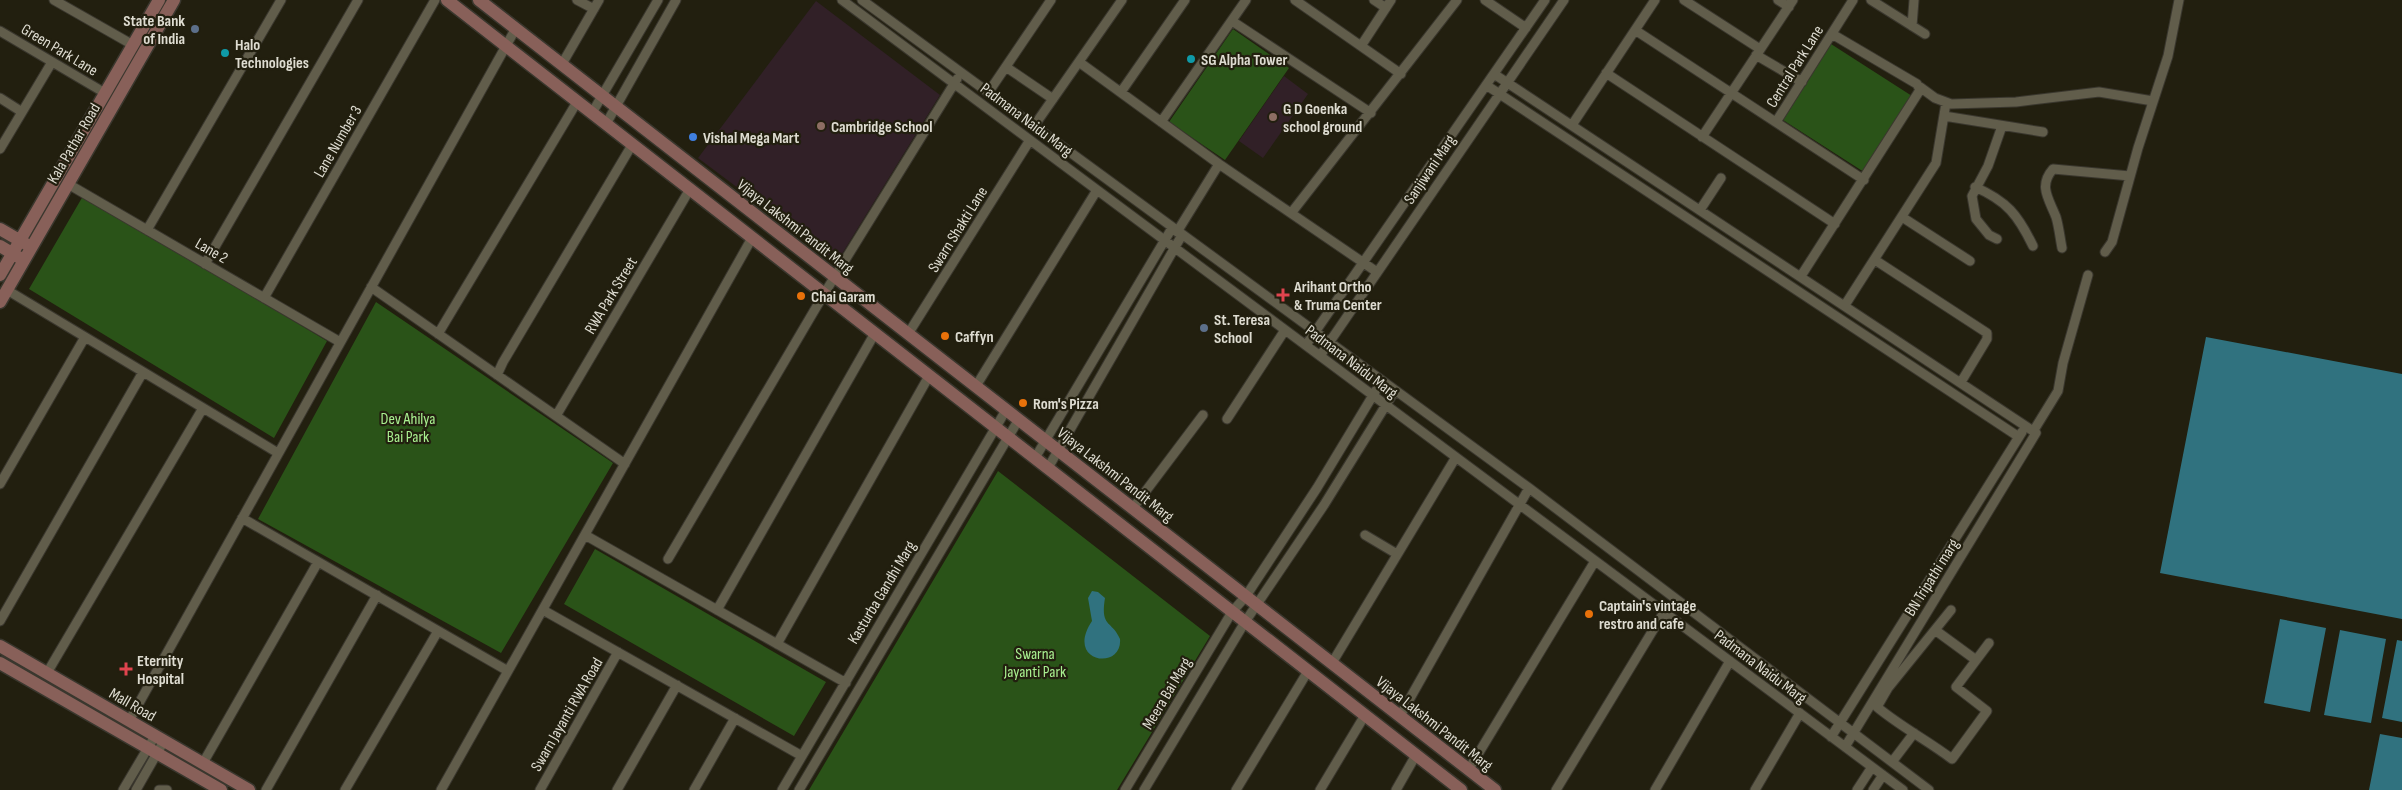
<svg xmlns="http://www.w3.org/2000/svg" width="2402" height="790" viewBox="0 0 2402 790" font-family="'Sofia Sans Condensed',sans-serif">
<style>
.education{fill:#312027}
.green{fill:#2a5318}
.water{fill:#30727f}
.lines{fill:none;stroke-linecap:round;stroke-linejoin:round}
.street-casing{stroke:#3a372e;stroke-width:11}
.secondary-casing{stroke:#3a372e;stroke-width:15}
.street{stroke:#615d4b;stroke-width:9}
.secondary{stroke:#886059;stroke-width:12}
.service-dot{fill:#5c6f8a;stroke:#221f0f;stroke-width:2}
.culture-dot{fill:#0f9aa8;stroke:#221f0f;stroke-width:2}
.education-dot{fill:#8d6e63;stroke:#221f0f;stroke-width:2}
.shop-dot{fill:#3f7fe0;stroke:#221f0f;stroke-width:2}
.health-dot{fill:#e0444e;stroke:#221f0f;stroke-width:2}
.food-dot{fill:#e8710a;stroke:#221f0f;stroke-width:2}
.labels{text-anchor:middle;stroke-width:4.5;stroke-linejoin:round;paint-order:stroke}
.poi-label{font-size:16px;font-weight:bold;fill:#dedcd1;stroke:#221f0f;text-anchor:start}
.street-label{font-size:16px;fill:#dedcd1;stroke:#221f0f}
.park-label{font-size:16px;fill:#a9f090;stroke:#221f0f}
</style>
<rect width="100%" height="100%" fill="#221f0f"/>
<path class="education" d="M816,1L940,95L837,262L698,158Z
M1284,76L1308,94L1263,158L1239,141Z"/>
<path class="green" d="M1233,29L1289,68L1225,160L1169,122Z
M1831,44L1912,96L1864,172L1783,120Z
M83,196L327,341L274,438L29,289Z
M376,302L613,463L501,653L258,519Z
M998,471L1210,636L1117,790H809Z
M595,549L826,682L794,736L564,604Z"/>
<path class="water" d="M2206,337L2402,374V619L2160,573Z
M1092,591L1098,592L1105,598C1100,628 1112,620 1120,639C1123,671 1064,663 1092,621L1088,598Z
M2280,619L2326,628L2310,712L2264,703Z
M2340,630L2386,639L2371,723L2324,715Z
M2397,640L2402,641V722L2382,718Z
M2380,734L2402,738V790H2369Z"/>
<g class="lines">
<defs>
<path id="street" d="M54,0L133,45
M577,0L594,9
M842,0L1903,790
M862,0L1529,488L1929,790
M1295,0L1401,74
M1374,0L1386,8
M1485,0L1526,28
M1684,0L1760,49
M1778,0L1789,7
M1871,0L1925,34
M1232,21L1371,113
M1912,26L1914,0
M1635,30L1864,180
M0,31L105,93
M1361,46L1391,0
M1756,55L1802,82
M1079,62L1219,164L1377,272
M562,64L599,0
M1006,67L1053,99
M1606,73L1835,224
M1494,74L2036,433L1845,747
M1486,85L2019,437
M1920,87L1935,98L1951,104L2016,102L2099,92L2153,101
M1121,92L1185,0
M988,93L1051,0
M0,98L22,112
M592,113L658,0
M1944,116L2043,132
M1161,122L1246,0
M1776,122L1853,0
M606,124L676,0
M1572,125L1655,0
M1034,126L1122,0
M1702,137L1793,0
M0,149L52,62
M68,184L340,342
M1975,187C2007,201 2018,215 2033,246
M1700,210L1721,178
M1292,212L1457,0
M1902,217L1970,261
M147,230L281,0
M1177,232L1219,164
M1997,239L1989,235L1976,219L1972,196L1988,166L2002,126
M2062,248C2060,238 2059,227 2056,217C2049,199 2038,186 2053,169L2130,176
M2105,252L2112,242L2138,148L2168,56L2179,0
M1875,260L1987,333V339L1961,382
M205,264L358,0
M1801,276L1920,90L1917,84L1832,34
M371,287L625,464
M7,290L278,453
M264,298L435,0
M1845,305L1936,163L1946,103
M438,334L577,102
M908,334L1030,140
M1306,345L1545,0
M1320,356L1564,0
M497,375L503,362L632,145
M976,386L1097,190
M556,416L690,189
M1227,419L1285,330
M2034,430L2058,391L2063,363L2088,275
M1035,458L1172,228
M1048,468L1182,235
M0,484L85,337
M1133,508L1203,415
M242,518L508,671
M585,535L846,683
M1365,535L1397,554
M668,559L824,294L957,79
M543,610L802,756
M717,610L875,333
M1951,610L1888,688L1877,707C1901,727 1927,740 1952,759L1987,711L1956,687L1989,643
M0,621L143,372
M1935,630L1976,660
M777,644L929,376
M1332,663L1456,457
M47,673L203,408
M1400,716L1529,488
M129,721L516,28
M1831,737L2022,432
M1892,762L1914,733
M203,763L318,562
M1469,769L1595,561
M123,790L155,736
M136,790L164,741
M159,790H167
M266,790L377,595
M345,790L438,631
M441,790L752,238
M540,790L618,652
M617,790L677,685
M694,790L735,718
M782,790L1006,410
M799,790L1019,419
M1125,790L1232,612L1246,596L1317,488L1381,382
M1144,790L1245,622L1324,505L1394,392
M1236,790L1308,671
M1320,790L1365,715
M1396,790L1416,755
M1556,790L1664,612
M1655,790L1730,661
M1755,790L1800,713
M1857,790L1872,767
M1873,790L1883,775"/>
<path id="secondary" d="M447,0L1461,790
M479,0L1495,790
M0,229L26,244
M0,246L20,258
M0,275L159,0
M0,302L174,0
M0,646L249,790
M0,663L221,790"/>
</defs>
<use href="#street" class="street-casing"/>
<use href="#secondary" class="secondary-casing"/>
<use href="#street" class="street"/>
<use href="#secondary" class="secondary"/>
</g>
<g class="service-dot">
<circle cx="195" cy="29" r="5"/>
<circle cx="1204" cy="328" r="5"/>
</g>
<g class="culture-dot">
<circle cx="225" cy="53" r="5"/>
<circle cx="1191" cy="59" r="5"/>
</g>
<g class="education-dot">
<circle cx="1273" cy="117" r="5"/>
<circle cx="821" cy="126" r="5"/>
</g>
<circle class="shop-dot" cx="693" cy="137" r="5"/>
<g class="health-dot">
<path d="M1280.5 287.5h5v5h5v5h-5v5h-5v-5h-5v-5h5z"/>
<path d="M123.5 661.5h5v5h5v5h-5v5h-5v-5h-5v-5h5z"/>
</g>
<g class="food-dot">
<circle cx="801" cy="296" r="5"/>
<circle cx="945" cy="336" r="5"/>
<circle cx="1023" cy="403" r="5"/>
<circle cx="1589" cy="614" r="5"/>
</g>
<g class="labels">
<g class="poi-label">
<text x="185" y="26" text-anchor="end">State Bank<tspan x="185" dy="18">of India</tspan></text>
<text x="235" y="50">Halo<tspan x="235" dy="18">Technologies</tspan></text>
<text x="1201" y="65">SG Alpha Tower</text>
<text x="1283" y="114">G D Goenka<tspan x="1283" dy="18">school ground</tspan></text>
<text x="831" y="132">Cambridge School</text>
<text x="703" y="143">Vishal Mega Mart</text>
<text x="1294" y="292">Arihant Ortho<tspan x="1294" dy="18">&amp; Truma Center</tspan></text>
<text x="811" y="302">Chai Garam</text>
<text x="1214" y="325">St. Teresa<tspan x="1214" dy="18">School</tspan></text>
<text x="955" y="342">Caffyn</text>
<text x="1033" y="409">Rom's Pizza</text>
<text x="1599" y="611">Captain's vintage<tspan x="1599" dy="18">restro and cafe</tspan></text>
<text x="137" y="666">Eternity<tspan x="137" dy="18">Hospital</tspan></text>
</g>
<g class="street-label">
<text transform="translate(60 49) rotate(31)" y="6">Green Park Lane</text>
<text transform="translate(1794 66) rotate(-58)" y="6">Central Park Lane</text>
<text transform="translate(1027 119) rotate(37)" y="6">Padmana Naidu Marg</text>
<text transform="translate(337 141) rotate(-60)" y="6">Lane Number 3</text>
<text transform="translate(73 143) rotate(-60)" y="6">Kala Pathar Road</text>
<text transform="translate(1429 169) rotate(-56)" y="6">Sanjiwani Marg</text>
<text transform="translate(796 226) rotate(38)" y="6">Vijaya Lakshmi Pandit Marg</text>
<text transform="translate(957 229) rotate(-58)" y="6">Swarn Shakti Lane</text>
<text transform="translate(212 250) rotate(30)" y="6">Lane 2</text>
<text transform="translate(610 295) rotate(-59)" y="6">RWA Park Street</text>
<text transform="translate(1352 361) rotate(37)" y="6">Padmana Naidu Marg</text>
<text transform="translate(1116 474) rotate(38)" y="6">Vijaya Lakshmi Pandit Marg</text>
<text transform="translate(1931 577) rotate(-58)" y="6">BN Tripathi marg</text>
<text transform="translate(881 592) rotate(-59)" y="6">Kasturba Gandhi Marg</text>
<text transform="translate(1761 666) rotate(37)" y="6">Padmana Naidu Marg</text>
<text transform="translate(1166 693) rotate(-59)" y="6">Meera Bai Marg</text>
<text transform="translate(133 704) rotate(30)" y="6">Mall Road</text>
<text transform="translate(566 714) rotate(-60)" y="6">Swarn Jayanti RWA Road</text>
<text transform="translate(1435 723) rotate(38)" y="6">Vijaya Lakshmi Pandit Marg</text>
</g>
<g class="park-label">
<text x="408" y="424">Dev Ahilya<tspan x="408" dy="18">Bai Park</tspan></text>
<text x="1035" y="659">Swarna<tspan x="1035" dy="18">Jayanti Park</tspan></text>
</g>
</g>
</svg>
